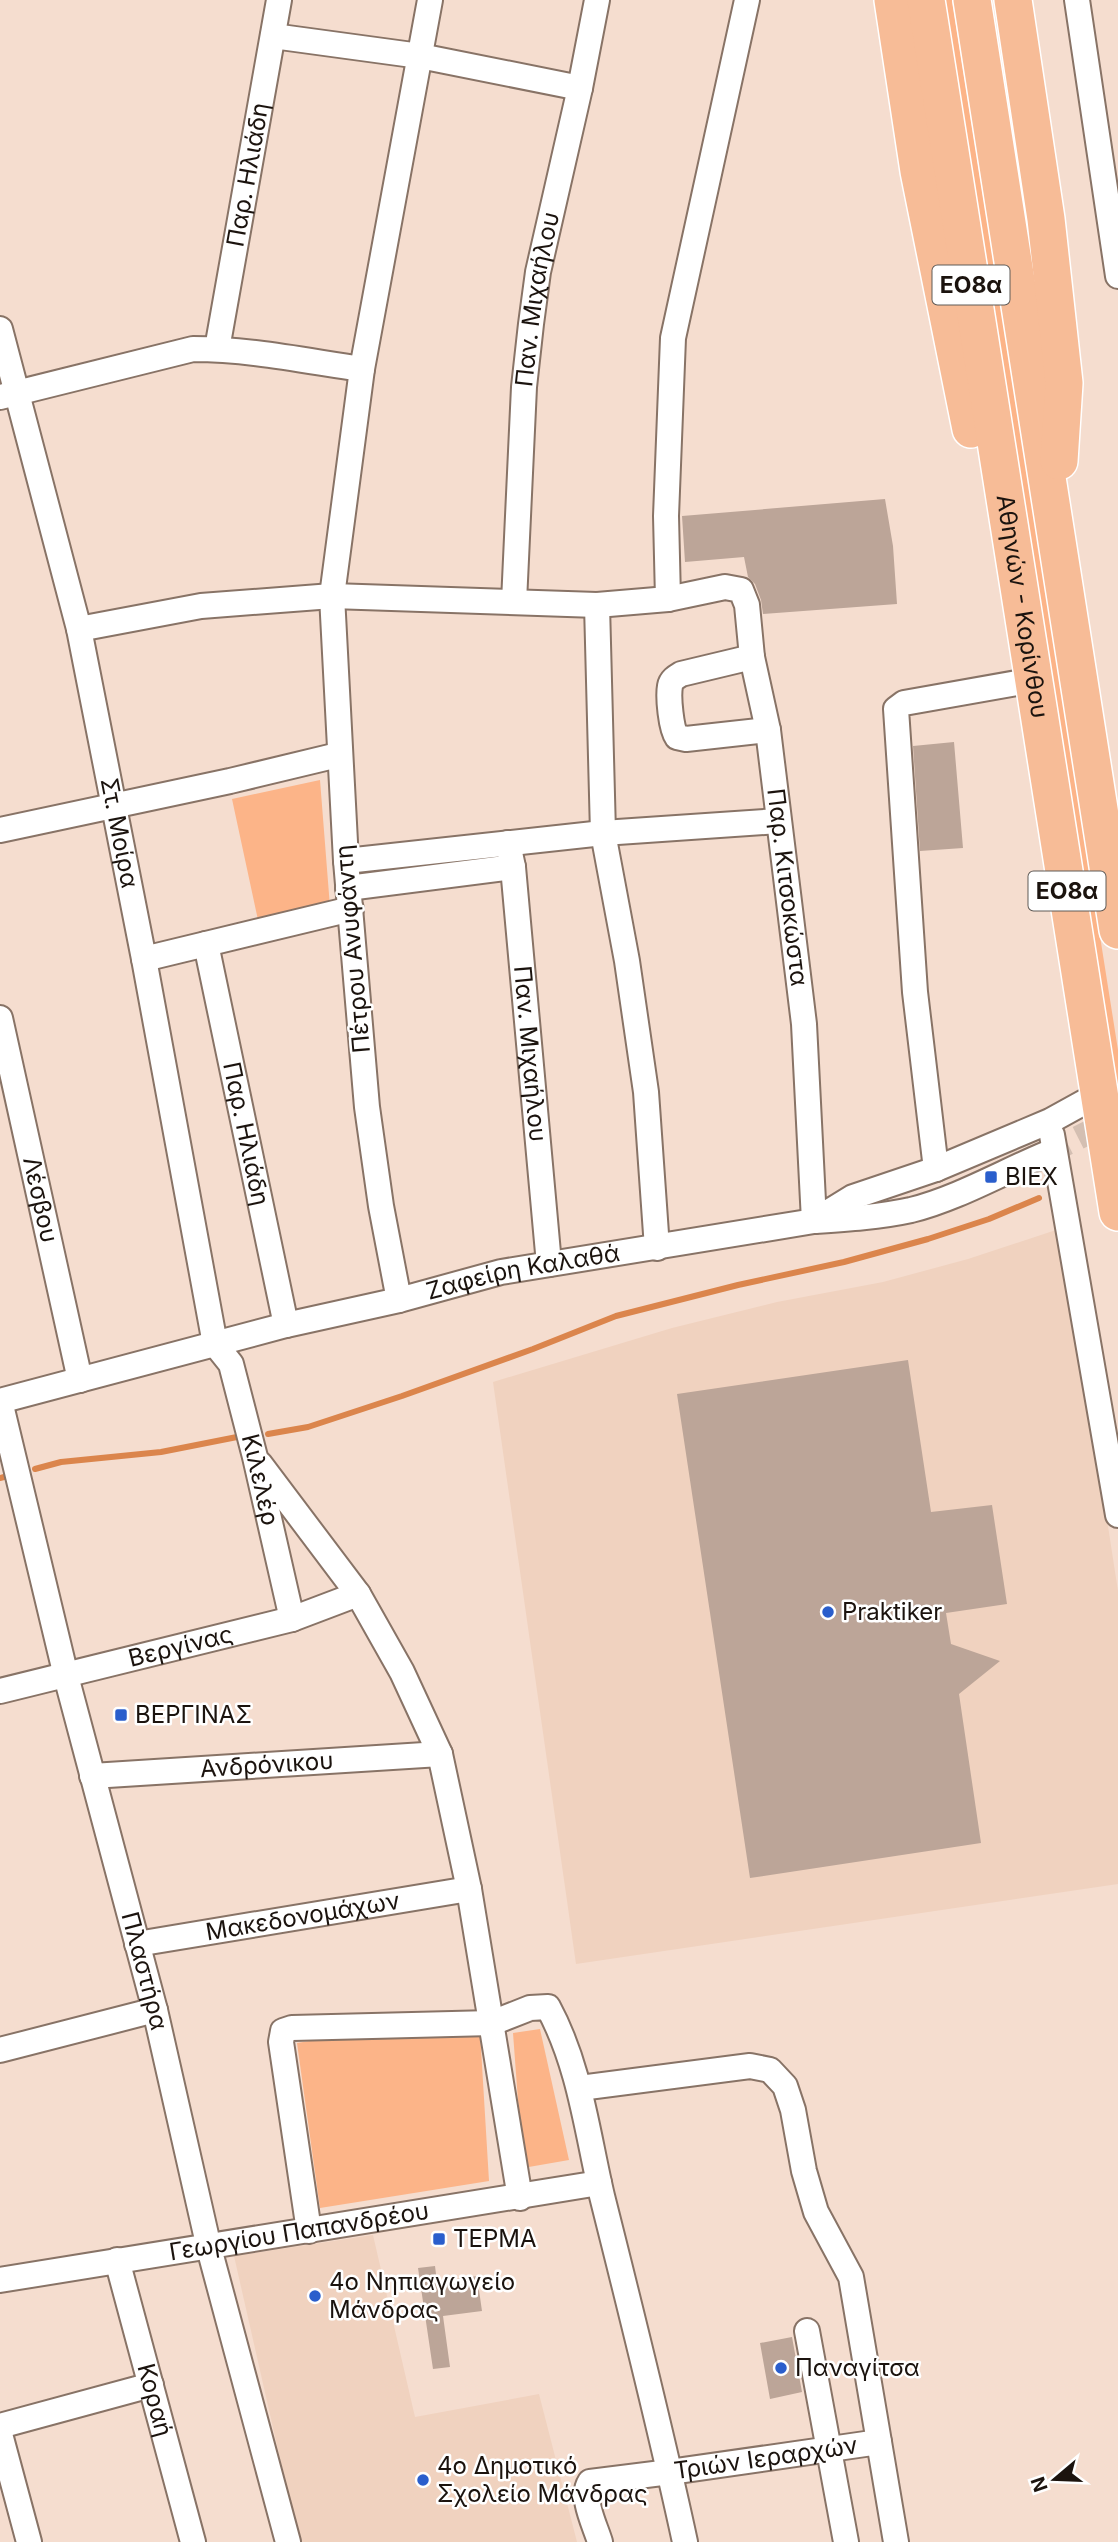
<svg xmlns="http://www.w3.org/2000/svg" width="1118" height="2542" viewBox="0 0 1118 2542" font-family="Inter,sans-serif">
<style>
.built{fill:#f0d2bf}
.green{fill:#fcb488}
.lines{fill:none;stroke-linecap:round;stroke-linejoin:round}
.stream{stroke:#db854c;stroke-width:6}
.building{fill:#bca598}
.minor-tunnel{stroke:#d4bfb2;stroke-width:24;stroke-dasharray:24 12;stroke-linecap:butt}
.minor-casing{stroke:#887366;stroke-width:28}
.highway-casing{stroke:#fff;stroke-width:40}
.minor{stroke:#fff;stroke-width:24}
.highway{stroke:#f7bc97;stroke-width:37}
.poi-dot{fill:#2a5ecc;stroke:#fff;stroke-width:2.5}
.labels{text-anchor:middle;stroke-width:5;stroke-linejoin:round;paint-order:stroke}
.shield{fill:#fff;stroke:#5f5a56;stroke-width:2}
.shield-label{font-size:23px;font-weight:bold;fill:#1b130e}
.street-label{font-size:24px;fill:#1b130e;stroke:#fff}
.poi-label{font-size:24px;fill:#1b130e;stroke:#fff;text-anchor:start}
</style>
<rect width="100%" height="100%" fill="#f5ddcf"/>
<path class="built" d="M1062,1228L1118,1591V1884L576,1964L493,1382L672,1328L777,1302L883,1282L968,1259Z
M373,2235L415,2417L539,2394L577,2542H299L234,2256Z"/>
<path class="green" d="M945,0H952L1118,1050V1098Z
M320,780L330,907L258,920L232,799Z
M383,2029L480,2032L489,2181L320,2208L297,2043Z
M540,2029L569,2160L523,2168L513,2033Z"/>
<g class="lines">
<path class="stream" d="M268,1434L308,1427L402,1396L533,1349L616,1316L738,1285L844,1262L928,1239L989,1219L1039,1198
M35,1469L61,1462L161,1452L237,1437
M0,1478L4,1477"/>
</g>
<path class="building" d="M885,499L893,546L897,604L763,614L761,600L755,584L748,577L744,557L685,562L682,516Z
M954,742L963,848L920,851L913,746Z
M908,1360L931,1512L992,1505L1007,1604L946,1613L951,1644L1000,1661L959,1694L981,1843L750,1878L677,1394Z
M435,2266L437,2282L477,2276L482,2311L443,2316L450,2367L433,2369L418,2268Z
M792,2337L802,2392L770,2399L760,2343Z"/>
<g class="lines">
<path class="minor-tunnel" d="M1046,1154L1117,1118"/>
<defs>
<g id="minor">
<path d="M1077,0L1118,276"/>
<path d="M273,36L420,56L580,88"/>
<path id="s1" d="M0,329L79,629L144,959L215,1344L231,1364L255,1457L292,1619"/>
<path id="s2" d="M217,349L279,0"/>
<path d="M0,397L193,349C250,349 306,361 362,369"/>
<path d="M668,599L666,516L673,338L747,0"/>
<path id="s3" d="M514,602L524,387L531,324L538,272L580,88L597,0"/>
<path d="M597,605L603,833L627,961L646,1092L657,1248"/>
<path id="s4" d="M79,629L201,606L332,596L597,605L668,599L725,587L741,590L747,605L752,657L768,730L804,1024L814,1221L853,1197L936,1169L1050,1121L1099,1094"/>
<path d="M752,657L681,674C676,677 671,680 670,686C668,697 671,729 677,737L686,739L768,730"/>
<path d="M0,830L230,781L338,755"/>
<path id="s5" d="M508,843L513,867L549,1264"/>
<path d="M346,861L603,833L778,821"/>
<path d="M348,888L513,867"/>
<path id="s6" d="M206,944L286,1325"/>
<path d="M144,959L351,909"/>
<path id="s7" d="M0,1018L80,1380"/>
<path d="M1052,1135L1118,1515"/>
<path d="M936,1169L915,992L896,709L904,703L1034,680"/>
<path d="M399,1300L381,1206L367,1107L346,861L332,596L362,369L430,0"/>
<path id="s8" d="M0,1401L66,1676L155,2010L209,2248L288,2542"/>
<path id="s9" d="M0,1401L286,1325L399,1300L501,1272L814,1221C846,1219 879,1217 911,1210C956,1199 1003,1172 1046,1154"/>
<path d="M260,1464L358,1594L402,1672L440,1754L469,1889L520,2198"/>
<path id="s10" d="M0,1691L292,1619L358,1594"/>
<path id="s11" d="M92,1776L440,1754"/>
<path id="s12" d="M137,1944L469,1889"/>
<path d="M0,2050L155,2010"/>
<path d="M580,2088L750,2066L770,2070L785,2086L793,2110L804,2171L816,2212L851,2277L896,2542"/>
<path d="M309,2231L281,2042L283,2031L292,2028L492,2023L530,2008L548,2007C580,2066 587,2132 602,2196C631,2311 660,2426 685,2542"/>
<path id="s13" d="M117,2260L193,2542"/>
<path id="s14" d="M0,2280L599,2183"/>
<path d="M807,2331L846,2542"/>
<path d="M0,2426L151,2385"/>
<path d="M0,2434L29,2542"/>
<path id="s15" d="M600,2542C595,2525 580,2497 590,2482L670,2472L879,2442"/>
</g>
<g id="highway">
<path d="M893,0L919,171L971,429"/>
<path id="s16" d="M926,0L1118,1212"/>
<path d="M972,0L1118,930"/>
<path d="M1013,0L1046,219L1064,383L1059,461"/>
</g>
</defs>
<use href="#minor" class="minor-casing"/>
<use href="#highway" class="highway-casing"/>
<use href="#minor" class="minor"/>
<use href="#highway" class="highway"/>
</g>
<g class="poi-dot">
<rect x="984" y="1170" width="14" height="14" rx="3.5"/>
<circle cx="828" cy="1612" r="7"/>
<rect x="114" y="1708" width="14" height="14" rx="3.5"/>
<rect x="432" y="2232" width="14" height="14" rx="3.5"/>
<circle cx="315" cy="2296" r="7"/>
<circle cx="781" cy="2368" r="7"/>
<circle cx="423" cy="2480" r="7"/>
</g>
<g class="labels">
<g class="shield">
<rect x="932.5" y="265.5" width="77" height="39" rx="5"/>
<rect x="1028.5" y="871.5" width="77" height="39" rx="5"/>
</g>
<g class="shield-label">
<text x="971" y="293">ΕΟ8α</text>
<text x="1067" y="899">ΕΟ8α</text>
</g>
<g class="street-label">
<text dy="8" stroke="none"><textPath href="#s2" startOffset="177">Παρ. Ηλιάδη</textPath></text>
<text dy="8" stroke="none"><textPath href="#s3" startOffset="304">Παν. Μιχαήλου</textPath></text>
<text dy="8" stroke="none"><textPath href="#s16" startOffset="614">Αθηνών - Κορίνθου</textPath></text>
<text dy="8" stroke="none"><textPath href="#s1" startOffset="518">Στ. Μοίρα</textPath></text>
<text dy="8" stroke="none"><textPath href="#s4" startOffset="968">Παρ. Κιτσοκώστα</textPath></text>
<text transform="translate(353 949) rotate(-95)" y="8">Πέτρου Ανυφάντη</text>
<text dy="8" stroke="none"><textPath href="#s5" startOffset="212">Παν. Μιχαήλου</textPath></text>
<text dy="8" stroke="none"><textPath href="#s6" startOffset="194">Παρ. Ηλιάδη</textPath></text>
<text dy="8" stroke="none"><textPath href="#s7" startOffset="186">Λέσβου</textPath></text>
<text dy="8" stroke="none"><textPath href="#s9" startOffset="539">Ζαφείρη Καλαθά</textPath></text>
<text dy="8" stroke="none"><textPath href="#s1" startOffset="1183">Κιλελέρ</textPath></text>
<text dy="8" stroke="none"><textPath href="#s10" startOffset="186">Βεργίνας</textPath></text>
<text dy="8" stroke="none"><textPath href="#s11" startOffset="175">Ανδρόνικου</textPath></text>
<text dy="8" stroke="none"><textPath href="#s12" startOffset="168">Μακεδονομάχων</textPath></text>
<text dy="8" stroke="none"><textPath href="#s8" startOffset="588">Πλαστήρα</textPath></text>
<text dy="8" stroke="none"><textPath href="#s14" startOffset="303">Γεωργίου Παπανδρέου</textPath></text>
<text dy="8" stroke="none"><textPath href="#s13" startOffset="145">Κοραή</textPath></text>
<text dy="8" stroke="none"><textPath href="#s15" startOffset="240">Τριών Ιεραρχών</textPath></text>
</g>
<g class="poi-label">
<text x="1005" y="1185">ΒΙΕΧ</text>
<text x="842" y="1620">Praktiker</text>
<text x="135" y="1723">ΒΕΡΓΙΝΑΣ</text>
<text x="453" y="2247">ΤΕΡΜΑ</text>
<text x="329" y="2290">4ο Νηπιαγωγείο<tspan x="329" dy="28">Μάνδρας</tspan></text>
<text x="795" y="2376">Παναγίτσα</text>
<text x="437" y="2474">4ο Δημοτικό<tspan x="437" dy="28">Σχολείο Μάνδρας</tspan></text>
</g>
</g>
<g transform="translate(1055 2479) rotate(251)" stroke="#ffffff" stroke-width="5" paint-order="stroke">
<path d="M0-5L12 26L0 18L-12 26Z" fill="#1b130e"/>
<text y="-10" font-size="19" font-weight="bold" text-anchor="middle" fill="#1b130e">N</text>
</g>
</svg>
